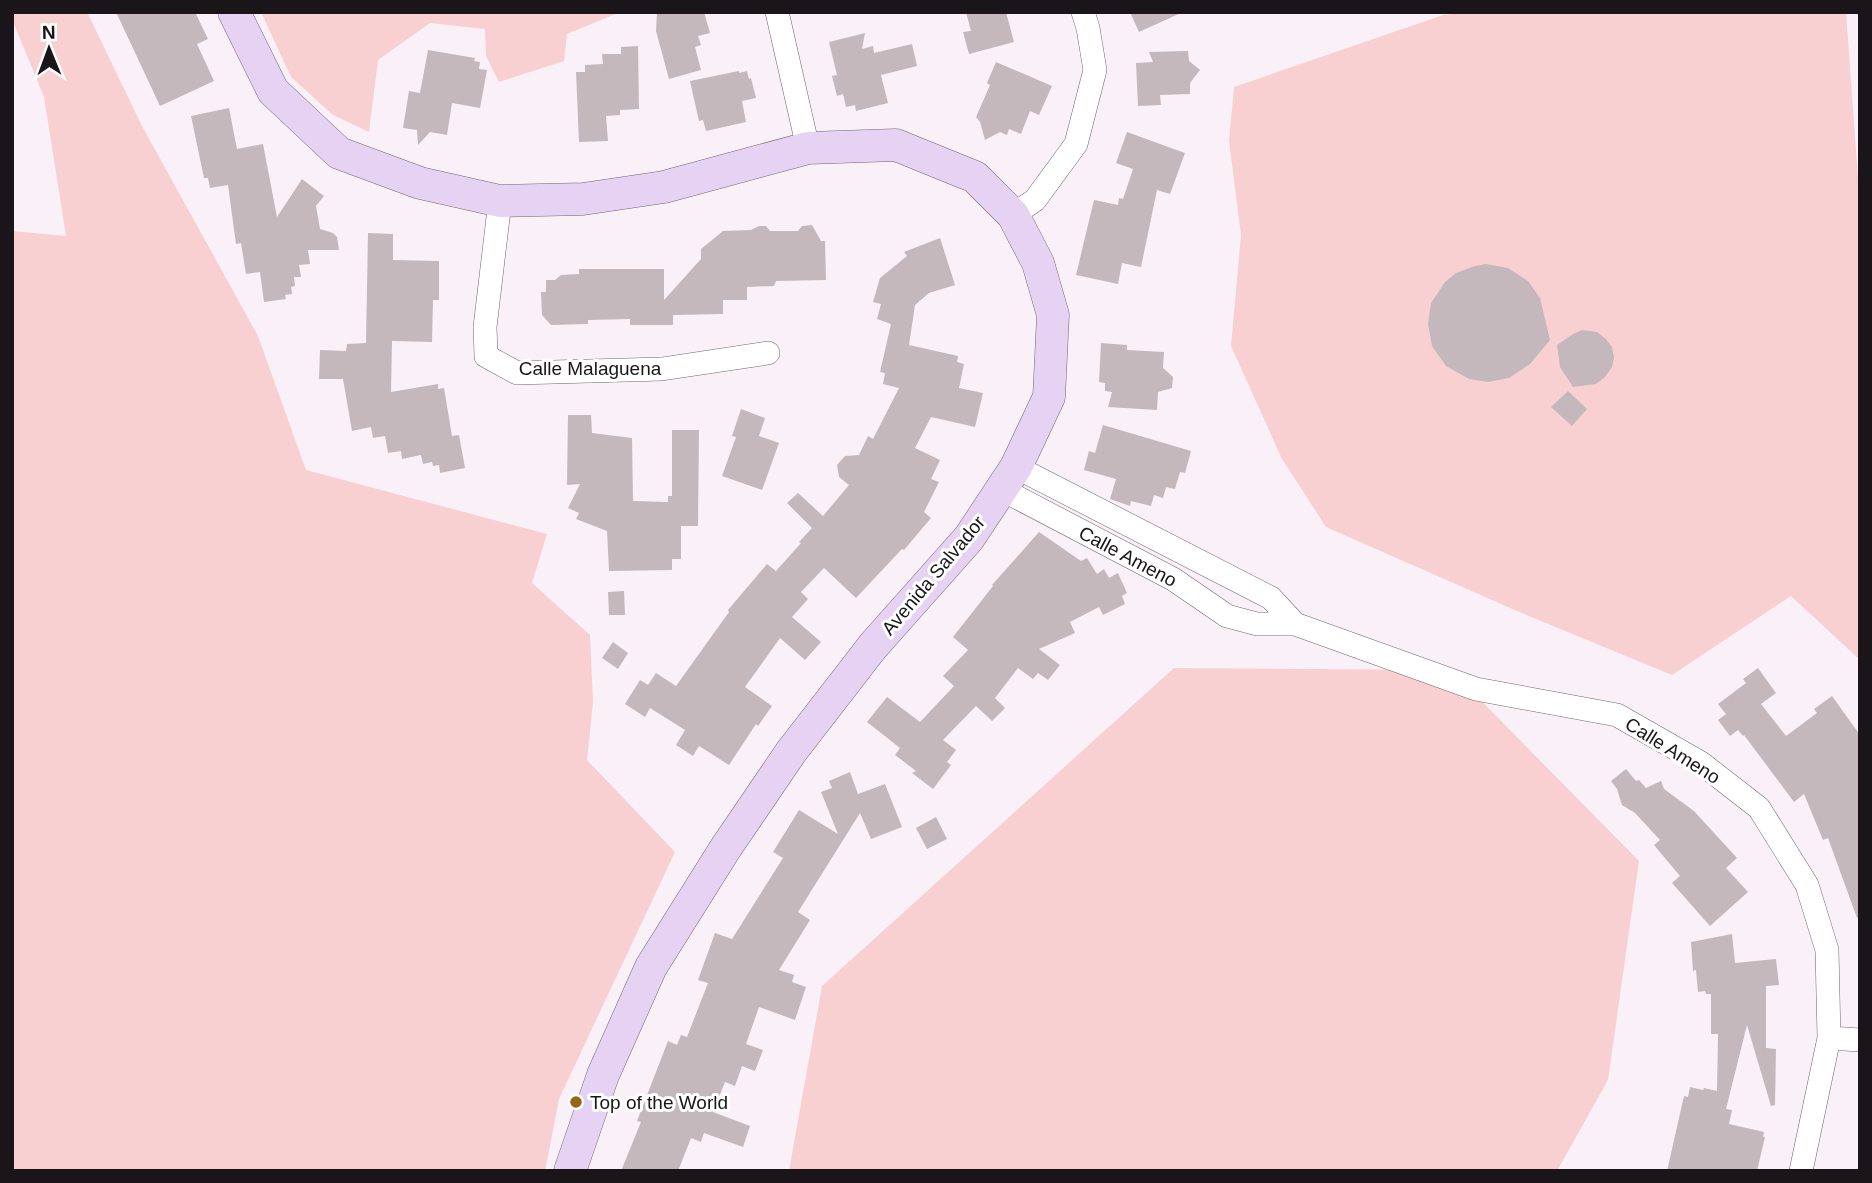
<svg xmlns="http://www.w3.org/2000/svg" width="1872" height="1183" viewBox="0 0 1872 1183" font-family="Helvetica,sans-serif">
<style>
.green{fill:#f8d0d2}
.building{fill:#c4b8bd}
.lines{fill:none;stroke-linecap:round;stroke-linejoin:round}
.street-casing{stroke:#70676e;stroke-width:24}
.secondary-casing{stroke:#70676e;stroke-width:33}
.street{stroke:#fff;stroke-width:23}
.secondary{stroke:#e6d2f3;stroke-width:32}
.poi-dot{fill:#966816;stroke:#fff;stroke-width:2.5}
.labels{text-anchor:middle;stroke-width:6;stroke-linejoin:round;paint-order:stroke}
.street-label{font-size:19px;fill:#191518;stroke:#fff}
.poi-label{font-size:19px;fill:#191518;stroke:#fff;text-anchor:start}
</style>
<rect width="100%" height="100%" fill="#faf0f8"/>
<path class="green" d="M12,12H87L142,126L258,336L306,470L547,534L532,583L590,635L593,702L587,760L675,852L559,1099L545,1171H12V231L66,236L44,97L12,19Z
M261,12H620L567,34L564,61L499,82L486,56L485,29L430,23L378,60L369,132L333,115L291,77Z
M1480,12H1846L1860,206V660L1791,596L1672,675L1517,611L1326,527L1282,459L1231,346L1241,235L1229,141L1234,87L1443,15Z
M1174,668L1451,670L1639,861L1608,1080L1557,1171H789L822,986Z"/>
<path class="building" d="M116,12H195L208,39L197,44L214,81L160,106Z
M657,12H704L710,33L698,36L701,45L695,47L701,70L669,79L656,31Z
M966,12H1006L1014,42L969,54L963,32L971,31Z
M1130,12H1183L1139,32Z
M865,33L862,49L873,46L874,53L912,44L917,66L881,75L888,103L856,111L855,105L846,107L843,94L837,96L832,76L837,75L829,42Z
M638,46L639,109L620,110V115L606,116L608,141L579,142L576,72H585V65L603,64L602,54H621V47Z
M428,50L475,58L474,61L480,62L479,69L487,70L480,108L452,103L447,135L430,132L418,145L417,130L403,128L409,91L420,93Z
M1188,51L1189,61L1200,70L1190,83V94L1160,95L1161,105L1138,106L1136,63L1153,62L1149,52Z
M996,62L1052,86L1039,115L1030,111L1021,134L1009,129L1007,135L1000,132L985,140L980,122L976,117L990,85L987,83Z
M739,71V73L747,71L749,79L751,78L756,98L742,101L746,122L706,131L703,120L699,121L690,81Z
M229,108L237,149L263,144L277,217L302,179L324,196L316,206L320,229L333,233L337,237L339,250H308L310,264L299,265L301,277H294L295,286L291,287L292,294L285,295L286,299L264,302L260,272L246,274L241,243L236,244L228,185L210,188L208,178H204L191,116Z
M1127,132L1185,153L1170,194L1157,190L1141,267L1122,263L1118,284L1076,275L1094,200L1118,205L1119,198L1123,199L1133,169L1116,163Z
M812,225L821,241H825L826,280L776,281L774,286L747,287V300H723V314L673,315V325H630V319L588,320V324L551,325L542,315L541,292H546V280H555L561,275L579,274V269H664V300L701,259V249L723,231L751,230L759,226H766L770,231H798L802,226Z
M368,233L393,234V260L439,261V300H433L432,342L392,341L391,392L438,384V389L444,388L452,436L459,435L465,468L440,473L439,465L433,466L432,462L423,464L421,455L402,459L401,451L388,453L385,436L373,438L371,427L352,431L343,379H319L320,350L346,351L347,344L366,343Z
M940,238L955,285L929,293L915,305L909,345L958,356L957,362L964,364L959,388L983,393L975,427L931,417L915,448L940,460L931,479L939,482L924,512L931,518L904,550L902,549L856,598L824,568L801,592L808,599L792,617L821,642L805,660L780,638L745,687L772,706L758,726L756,724L729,765L699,746L693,756L676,745L685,730L650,708L645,717L625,704L640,680L648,685L656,673L676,686L729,612L728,610L767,564L776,571L801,543L799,542L812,528L787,503L798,493L823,516L849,485L839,477L837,465L845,456L859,455L868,436L873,439L899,388L883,384L885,373L880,372L891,324L877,319L881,304L873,302L880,278L907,256L904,252Z
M1486,264L1508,268L1528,281L1540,298L1550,340L1530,364L1509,378L1488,382L1469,379L1446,366L1432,346L1428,324L1431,303L1445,282L1456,273L1475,266Z
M1582,330L1597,332L1606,339L1612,347L1614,358L1612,367L1605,377L1596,384L1573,387L1560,367L1557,345L1573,334Z
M1101,343L1127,345V350L1164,352L1163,368L1173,377L1172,388L1158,392L1157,410L1108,407L1112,392L1105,391V383L1099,382Z
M1568,391L1587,409L1572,426L1551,407Z
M741,409L765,418L759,436L779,443L762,490L722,476L736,437L732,436Z
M568,415H591L592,433L632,438L633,501L668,502V496H672V430H699L698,526H681V559H672V570L609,571L607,531L576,519L579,513L568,508L580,484L567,485Z
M1103,425L1191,451L1185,473L1180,472L1175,489L1166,487L1163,498L1154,495L1151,506L1131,501L1130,506L1110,499L1116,479L1084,470L1089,451L1095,453Z
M1039,532L1081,561L1087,558L1097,574L1104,569L1109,578L1118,573L1127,593L1122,596L1125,604L1103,615L1099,607L1070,622L1075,633L1039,649L1060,665L1048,680L1038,673L1033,679L1018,668L995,698L1005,708L992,721L976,706L943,740L956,750L947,762L951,765L933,789L912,773L916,771L895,755L900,748L867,722L887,697L920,722L954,686L943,676L968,650L953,637L993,586L992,585Z
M624,591L625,615H609L608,592Z
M613,642L628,653L618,669L602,658Z
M1758,668L1776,693L1761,704L1786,736L1817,713L1814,709L1832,696L1860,735V917L1857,918L1828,838L1823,840L1804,794L1794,802L1744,735L1743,736L1738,730L1730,736L1718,720L1726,714L1718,704L1746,683L1743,679Z
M1626,769L1636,781L1639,780L1646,788L1661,781L1664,789L1694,811L1737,858L1726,868L1748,892L1710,926L1672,883L1680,876L1654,845L1660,840L1635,813L1622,805L1617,789L1611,781Z
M850,772L858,794L885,784L902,827L871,839L860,813L798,912L810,920L779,970L794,975L792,982L806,987L795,1020L759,1007L746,1044L763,1050L755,1071L742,1066L735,1086L725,1082L713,1112L750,1126L743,1147L704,1133L701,1142L691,1138L678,1171H621L641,1122L637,1121L668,1041L677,1045L681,1035L687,1037L708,983L698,980L715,933L732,939L783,858L773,852L799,810L838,834L821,792L832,788L829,781Z
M936,817L947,839L927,849L916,828Z
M1732,934L1735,963L1776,959L1779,985L1766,986V1048L1776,1049L1775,1105L1771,1106L1747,1025L1726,1109L1732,1110L1729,1124L1764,1132L1763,1137H1765L1757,1171H1667L1684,1096L1688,1097L1690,1087L1703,1090L1704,1088L1717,1091L1718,1034H1711V994H1706L1705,991L1698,992L1696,970L1693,971L1691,942Z"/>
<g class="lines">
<defs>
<path id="street" d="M777,12L808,148
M500,201L485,327L486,356L517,373L662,369L768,353
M1013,215L1035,200L1076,144L1095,70L1088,28L1083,12
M1016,467L1271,598L1295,624
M1001,489L1173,579L1227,616L1257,624H1295L1476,689L1617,715L1701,763L1759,808L1807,885L1827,950L1829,1038L1801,1171
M1829,1038L1860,1040"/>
<path id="secondary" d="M234,12L273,91L339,153L420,183L500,201L583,199L664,187L808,148L896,145L975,177L1013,215L1038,263L1053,315L1049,397L1016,467L969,538L873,646L791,752L725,849L651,967L603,1075L570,1171"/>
</defs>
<use href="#street" class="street-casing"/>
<use href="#secondary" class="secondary-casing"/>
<use href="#street" class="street"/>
<use href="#secondary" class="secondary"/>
</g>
<circle class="poi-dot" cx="576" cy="1102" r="7"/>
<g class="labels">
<g class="street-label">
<text x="590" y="375">Calle Malaguena</text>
<text transform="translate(1128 556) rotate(28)" y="7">Calle Ameno</text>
<text transform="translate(933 575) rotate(-50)" y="7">Avenida Salvador</text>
<text transform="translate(1673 750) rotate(32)" y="7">Calle Ameno</text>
</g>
<g class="poi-label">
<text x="590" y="1109">Top of the World</text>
</g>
</g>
<rect width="1872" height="1183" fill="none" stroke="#191518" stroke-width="28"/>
<g transform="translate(49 49) rotate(359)" stroke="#ffffff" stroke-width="5" paint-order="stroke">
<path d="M0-5L12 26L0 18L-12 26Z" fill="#191518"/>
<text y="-10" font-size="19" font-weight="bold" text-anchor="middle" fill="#191518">N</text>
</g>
</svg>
